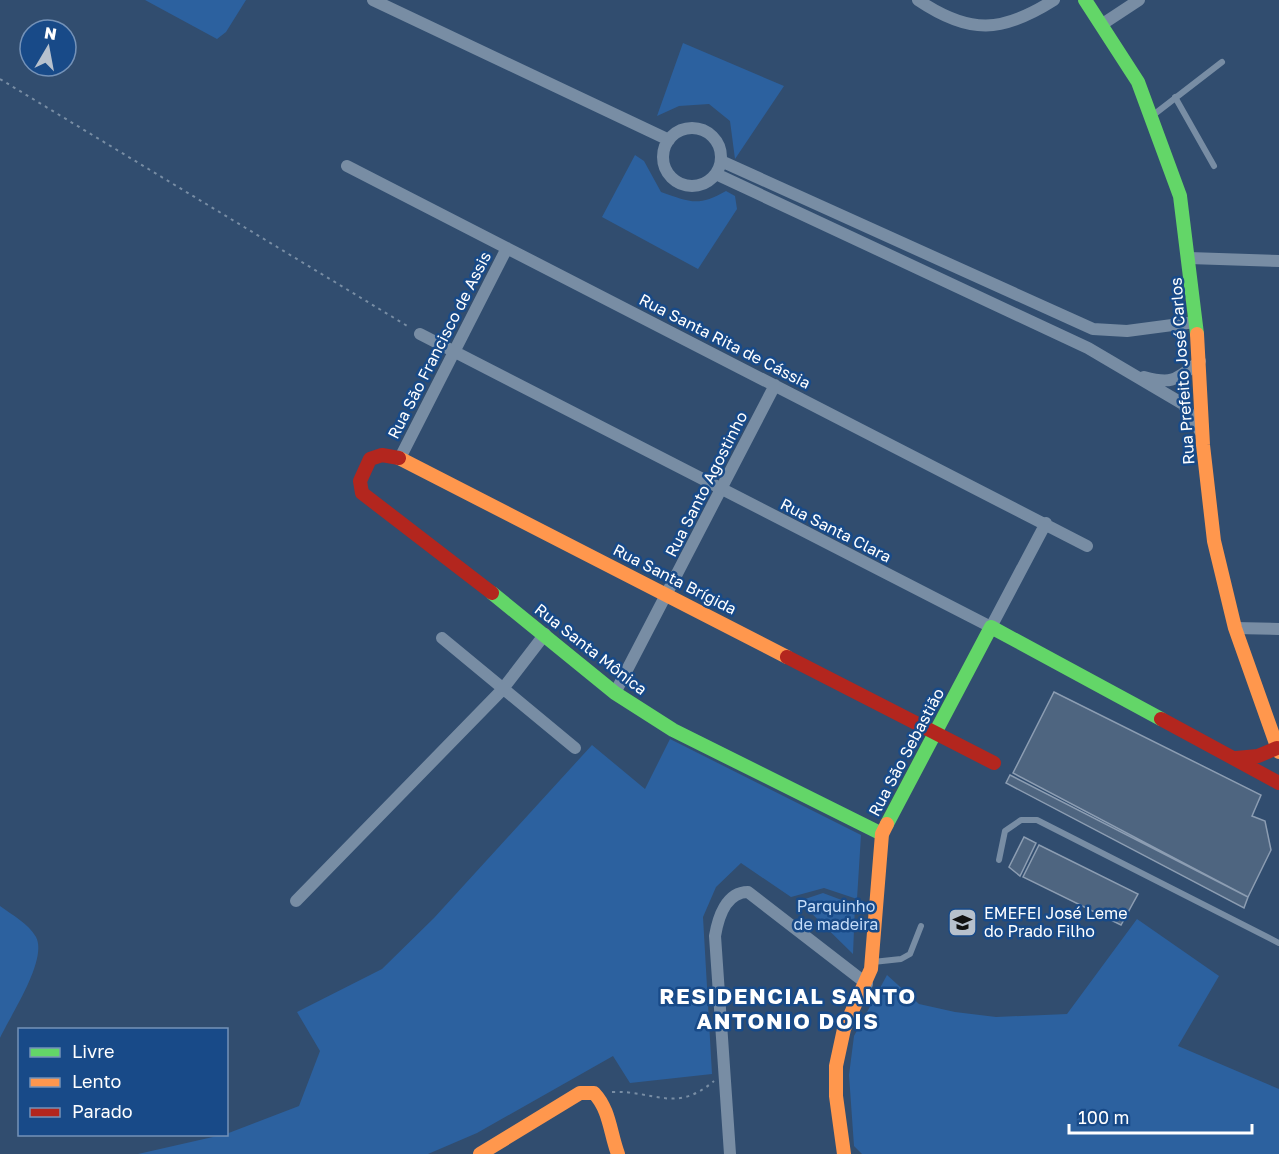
<svg xmlns="http://www.w3.org/2000/svg" width="1279" height="1154" viewBox="0 0 1279 1154" font-family="'Golos Text',sans-serif">
<style>
.green{fill:#2c619f}
.building{fill:#4e6580;stroke:#8c9db2;stroke-width:1.5}
.lines{fill:none;stroke-linecap:round;stroke-linejoin:round}
.path{stroke:#788da4;stroke-width:2;stroke-dasharray:3 4.5;stroke-linecap:butt}
.lane{stroke:#788da4;stroke-width:6}
.street{stroke:#788da4;stroke-width:12}
.fast{stroke:#63d668;stroke-width:14}
.slow{stroke:#ff974d;stroke-width:14}
.jam{stroke:#b3261e;stroke-width:14}
.labels{text-anchor:middle;stroke-width:5;stroke-linejoin:round;paint-order:stroke}
.street-label{font-size:16px;fill:#fff;stroke:#184a88}
.park-label{font-size:16px;fill:#c6defa;stroke:#184a88}
.poi-label{font-size:16px;fill:#fff;stroke:#184a88;text-anchor:start}
.district-label{font-size:22px;font-weight:bold;letter-spacing:1.5px;fill:#fff;stroke:#184a88}
</style>
<rect width="100%" height="100%" fill="#314d6f"/>
<path class="green" d="M145,0H246L226,32L217,39Z
M683,43L784,86L735,159L730,121L709,104L679,106L657,116Z
M635,155L644,161L661,192C690,202 698,207 726,191L735,196L737,209L698,269L602,217Z
M670,739L861,835L857,899L824,888L791,897L741,863L716,887L703,917L712,1074L630,1083L613,1056L477,1133L428,1154H138L226,1134L299,1106L320,1051L297,1012L382,969L434,918L592,745L645,789Z
M823,893L855,905L853,954L799,901Z
M0,906C12,915 28,923 36,937C48,960 10,1016 0,1038Z
M1137,919L1219,976L1178,1046L1279,1089V1154H862L854,1146L849,1075L854,1036L887,975L919,1004L955,1012L996,1017L1067,1014Z"/>
<path class="building" d="M1054,692L1261,795L1252,816L1265,821L1271,850L1248,897L1013,773Z
M1010,775L1248,897L1244,908L1006,783Z
M1024,837L1036,843L1020,876L1009,867Z
M1039,845L1138,894L1121,925L1023,877Z"/>
<g class="lines">
<path class="path" d="M0,79L409,327
M612,1092C654,1090 675,1114 714,1081"/>
<path class="lane" d="M1175,97L1214,166
M1152,116L1222,62
M999,860L1005,831L1021,820H1037L1279,943
M873,962L901,959L910,954L921,926"/>
<path class="street" d="M373,0L669,140
M918,0C970,35 1002,33 1054,0
M1101,25L1139,0
M663 157a29 29 0 1 1 58 0a29 29 0 1 1-58 0Z
M721,161L1093,329L1127,331L1195,322
M347,166L1087,546
M716,174L1088,348L1183,404L1202,434
M1189,258L1279,261
M420,334L991,627L1046,523
M1144,377C1174,385 1176,379 1200,361
M400,458L507,248
M1235,628L1279,629
M442,638L575,748
M615,693L775,385
M296,901L502,690L545,634
M730,1154L715,936C718,918 726,892 748,892L867,984"/>
<path class="fast" d="M1085,0L1138,82L1180,196L1197,334
M492,593L615,693L673,730L882,834
M887,824L991,627L1161,719"/>
<path class="slow" d="M1197,334L1203,445L1214,541L1235,628L1279,752
M399,458L787,657
M480,1154L580,1093H594C610,1110 610,1133 618,1154
M844,1154L836,1096V1066L844,1029L871,969L882,834L887,824"/>
<path class="jam" d="M399,458L382,455L370,459L360,481L362,493L492,593
M787,657L994,763
M1161,719L1279,783
M1236,758L1258,756L1277,748"/>
</g>
<defs>
<symbol id="school-square" viewBox="-11 -11 22 22"><rect x="-9" y="-9" width="18" height="18" rx="4" fill="#b7c1cd" stroke="#184a88"/><path d="M0-5L7-2L0 1L-7-2ZM-4 1L0 2.5L4 1V4Q0 6-4 4Z" fill="#111"/></symbol>
</defs>
<g fill-rule="evenodd">
<use href="#school-square" x="946" y="906" width="33" height="33"/>
</g>
<g class="labels">
<g class="street-label">
<text transform="translate(725 341) rotate(27)" y="6">Rua Santa Rita de Cássia</text>
<text transform="translate(439 345) rotate(-63)" y="6">Rua São Francisco de Assis</text>
<text transform="translate(1182 371) rotate(-94)" y="6">Rua Prefeito José Carlos</text>
<text transform="translate(706 484) rotate(-63)" y="6">Rua Santo Agostinho</text>
<text transform="translate(836 530) rotate(27)" y="6">Rua Santa Clara</text>
<text transform="translate(675 579) rotate(27)" y="6">Rua Santa Brígida</text>
<text transform="translate(591 649) rotate(38)" y="6">Rua Santa Mônica</text>
<text transform="translate(906 752) rotate(-62)" y="6">Rua São Sebastião</text>
</g>
<g class="park-label">
<text x="836" y="912">Parquinho<tspan x="836" dy="18">de madeira</tspan></text>
</g>
<g class="poi-label">
<text x="984" y="919">EMEFEI José Leme<tspan x="984" dy="18">do Prado Filho</tspan></text>
</g>
<g class="district-label">
<text x="788" y="1004">RESIDENCIAL SANTO<tspan x="788" dy="25">ANTONIO DOIS</tspan></text>
</g>
</g>
<rect x="18" y="1028" width="210" height="108" fill="#184a88" stroke="#7492b8" stroke-width="1.5"/>
<rect x="30" y="1048" width="30" height="9" fill="#63d668" stroke="#7492b8" stroke-width="1.5"/>
<text x="72" y="1058" font-size="18" fill="#ffffff">Livre</text>
<rect x="30" y="1078" width="30" height="9" fill="#ff974d" stroke="#7492b8" stroke-width="1.5"/>
<text x="72" y="1088" font-size="18" fill="#ffffff">Lento</text>
<rect x="30" y="1108" width="30" height="9" fill="#b3261e" stroke="#7492b8" stroke-width="1.5"/>
<text x="72" y="1118" font-size="18" fill="#ffffff">Parado</text>
<g transform="translate(48 48) rotate(10)"><circle r="28" fill="#184a88" stroke="#7492b8" stroke-width="1.5"/>
<path d="M0-4.5L10 22L0 15L-10 22Z" fill="#b7c1cd"/>
<text y="-9" font-size="16" font-weight="bold" text-anchor="middle" fill="#ffffff">N</text>
</g>
<path d="M1069 1124v9h183v-9" fill="none" stroke="#ffffff" stroke-width="3"/>
<text x="1078" y="1124" font-size="18" fill="#ffffff" stroke="#184a88" stroke-width="4.5" paint-order="stroke">100 m</text>
</svg>
